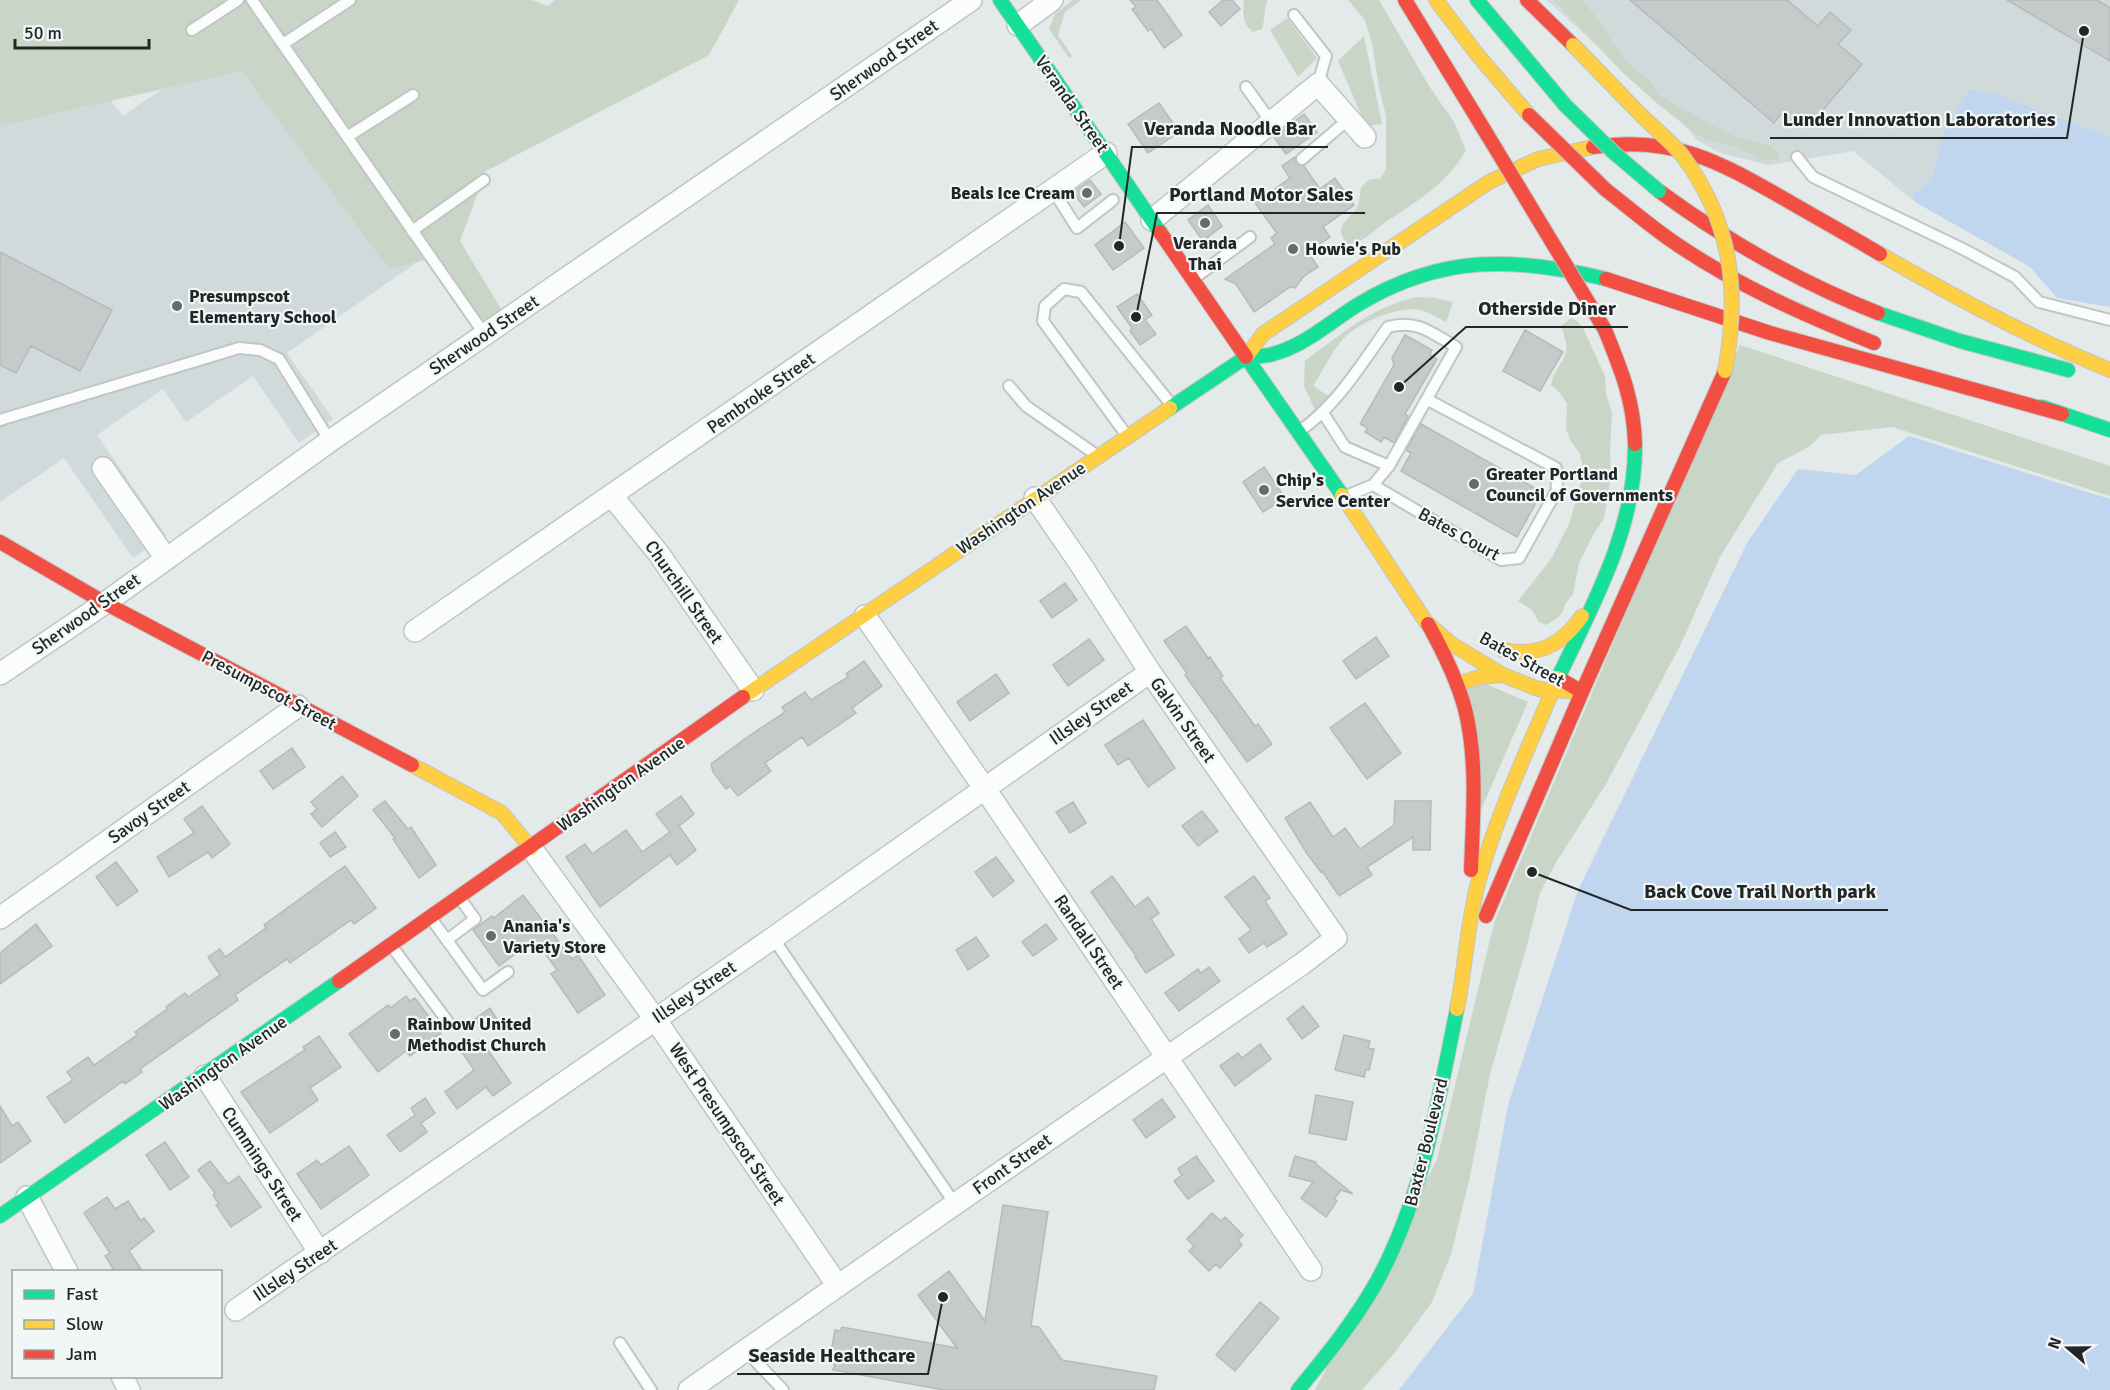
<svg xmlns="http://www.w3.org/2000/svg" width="2110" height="1390" viewBox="0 0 2110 1390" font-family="Signika,sans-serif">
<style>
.built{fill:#d0dada}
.green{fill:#c9d6c7}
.water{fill:#c0d5ee}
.building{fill:#c7caca;stroke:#b7baba;stroke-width:1.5}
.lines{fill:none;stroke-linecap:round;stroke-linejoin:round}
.lane-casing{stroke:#c1c5c5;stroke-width:14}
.street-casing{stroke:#c1c5c5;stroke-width:24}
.fast-casing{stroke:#c1c5c5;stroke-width:16}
.slow-casing{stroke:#c1c5c5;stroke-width:16}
.jam-casing{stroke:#c1c5c5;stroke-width:16}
.lane{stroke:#fbfcfc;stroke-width:10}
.street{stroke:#fbfcfc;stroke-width:21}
.fast{stroke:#16e098;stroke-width:14}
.slow{stroke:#ffcf43;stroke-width:14}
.jam{stroke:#f24e42;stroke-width:14}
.fast-bridge-casing{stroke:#c1c3c3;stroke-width:16;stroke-linecap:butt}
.slow-bridge-casing{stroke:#c1c3c3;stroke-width:16;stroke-linecap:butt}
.jam-bridge-casing{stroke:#c1c3c3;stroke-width:16;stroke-linecap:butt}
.fast-bridge{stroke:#16e098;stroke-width:14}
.slow-bridge{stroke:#ffcf43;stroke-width:14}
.jam-bridge{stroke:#f24e42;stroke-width:14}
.poi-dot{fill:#676a6a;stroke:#f1f7f7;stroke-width:2}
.labels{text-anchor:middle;stroke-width:4.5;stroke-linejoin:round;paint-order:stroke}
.street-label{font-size:18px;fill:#232626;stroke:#f1f7f7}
.poi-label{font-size:18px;font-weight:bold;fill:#232626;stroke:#f1f7f7;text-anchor:start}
.leader{fill:none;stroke:#232626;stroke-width:2}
.callout-dot{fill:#232626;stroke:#f1f7f7;stroke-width:2}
.callout-label{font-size:20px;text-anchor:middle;font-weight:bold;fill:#232626;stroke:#f1f7f7;stroke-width:4.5;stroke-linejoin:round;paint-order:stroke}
</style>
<rect width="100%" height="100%" fill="#e4e9e9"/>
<path class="built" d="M0,0L41,13L123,116L257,24L420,260L287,353L333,419L299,443L253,376L186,422L163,389L97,435L166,535L133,558L64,458L0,502Z
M1547,0H2110V137L2000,95L1969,89L1941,138L1931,181L1913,194L1915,202L1853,151L1769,165L1720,153L1697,140L1688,129Z"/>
<path class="green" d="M0,0H532L548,6L555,0H739L709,55L486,171L460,241L501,309L476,329L425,260L389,269L242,71L0,126Z
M1073,0H1081L1065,12L1058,35L1072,56L1069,58L1049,29L1055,14Z
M1244,0H1268C1264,6 1265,20 1262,29L1253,32C1242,23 1243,14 1244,0Z
M1348,0H1379L1429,86L1454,122L1466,150C1448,183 1415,203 1384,223C1371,233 1365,241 1349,245C1328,225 1354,219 1359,203C1360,198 1360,192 1361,187L1370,179H1380L1386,169V116L1379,88L1372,43L1365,20Z
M1554,0H1581L1594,14L1626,62L1650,81L1659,96C1668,97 1672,103 1680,107C1699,118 1719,130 1739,138C1754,143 1767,142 1779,152V159L1765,161L1739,149L1704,138L1695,133L1659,105L1621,71Z
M1287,18L1317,58L1298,77L1270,30Z
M1364,36L1382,124L1366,126L1338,61Z
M1418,297L1435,298L1453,302L1446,322C1438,318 1429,312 1420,310C1399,305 1357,323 1343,339C1331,352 1323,371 1313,386L1330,397L1323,407L1316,412L1304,386L1305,361C1340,335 1374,305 1418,297Z
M1571,318L1577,321L1583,328L1605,376L1606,394L1612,413L1610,451L1611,476L1604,518L1593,535L1579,563L1573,594L1565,604L1562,613L1556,619L1546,625L1539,622L1532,610L1518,601L1551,559L1569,524L1584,473L1580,454L1570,440L1566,429L1567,403L1559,392L1551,385C1558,355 1575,362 1561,326Z
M1740,345L2110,466V496L1892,427L1821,435L1809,447L1778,463L1720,557L1680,646L1606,784L1555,864L1540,893L1527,945L1490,1074L1469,1181L1451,1254L1432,1302L1396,1351L1362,1390H1315L1437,1160L1494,923Z
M1477,680L1528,702L1477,819L1463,685Z"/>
<path class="water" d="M1969,89L2000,95L2110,137V307L2057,298L2030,267L1915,202L1913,194L1931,181L1941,138Z
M1909,436L2110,499V1390H1399L1473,1294L1508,1105L1578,890L1747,543L1798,469L1856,475Z"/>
<path class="building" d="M1130,0H1157L1182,35L1164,48L1151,29L1148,31L1132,9L1136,7Z
M1223,0H1232L1240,9L1221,26L1209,12Z
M1630,0H1787L1818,26L1830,12L1851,30L1838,44L1862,64L1811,124L1799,114L1792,122L1781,114L1774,123Z
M2007,0H2097L2110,8V61Z
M1159,103L1179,132L1148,153L1128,124Z
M1304,114L1317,132L1286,154L1274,137Z
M1295,157L1296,163L1304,166L1320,189L1335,178L1354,205L1323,227L1330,237L1308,252L1318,267L1304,276L1295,288L1290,287L1254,312L1236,284L1225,279L1275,244L1271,238L1277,233L1255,203L1290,178L1282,166Z
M1090,180L1101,194L1084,207L1073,192Z
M1208,205L1222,226L1203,241L1188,220Z
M1125,222L1144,248L1113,270L1095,245Z
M0,252L112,310L80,371L31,346L16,373L0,365Z
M1137,294L1152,315L1145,320L1156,334L1140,345L1130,331L1132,328L1117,307Z
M1525,330L1563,352L1540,391L1503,371Z
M1405,335L1432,350L1430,355L1437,359L1405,414L1408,416L1394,443L1384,437L1381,442L1365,432L1368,428L1360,424L1394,365L1392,358Z
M1421,424L1542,492L1517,537L1401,471L1411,453L1406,450Z
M1264,467L1285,498L1263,512L1243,482Z
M1065,583L1077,600L1052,618L1040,601Z
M1186,626L1208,658L1210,657L1223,676L1220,678L1255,726L1258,724L1272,744L1247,762L1185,675L1187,673L1164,641Z
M1376,637L1389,656L1356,679L1343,661Z
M1089,639L1104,660L1068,686L1053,665Z
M864,661L882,686L852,708L856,713L808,746L802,737L765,763L771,771L738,796L730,786L726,789L713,772L711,764L746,738L785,712L782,707L805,692L811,700L848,677L846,674Z
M996,674L1009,693L970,721L957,702Z
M1365,703L1401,753L1367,779L1330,728Z
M1143,720L1175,768L1148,787L1129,758L1118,765L1105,745Z
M292,748L305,767L273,789L260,771Z
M342,776L358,796L322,827L311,814L317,809L311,802Z
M681,796L694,814L679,826L696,850L677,865L670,855L600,907L566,857L585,844L592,854L626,830L642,852L670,832L656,814Z
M385,801L408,829L411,827L436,865L419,878L393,839L395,838L373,810Z
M1395,801H1431L1430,850H1413V837L1367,867L1372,875L1339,896L1322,871L1321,872L1308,855L1285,818L1310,802L1333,837L1345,828L1360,849L1394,825Z
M1073,802L1086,823L1070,833L1056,812Z
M202,806L230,844L212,858L208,852L169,877L157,857L194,833L184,819Z
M1202,811L1218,831L1198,846L1182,826Z
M335,832L346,847L330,857L320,843Z
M996,857L1014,881L993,897L975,872Z
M116,862L138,891L117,906L96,877Z
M345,866L376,908L354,924L351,920L290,963L287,959L235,995L238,1000L140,1069L142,1072L125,1084L123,1081L65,1123L47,1097L73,1080L67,1072L88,1057L94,1065L137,1035L135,1032L167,1009L166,1007L185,993L188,997L220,975L208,957L220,949L225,957L266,928L264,925Z
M1112,876L1135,907L1148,897L1159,913L1151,919L1174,955L1146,973L1135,957L1136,956L1091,892Z
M1254,876L1270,898L1265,901L1287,934L1267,947L1264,943L1249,953L1239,939L1251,930L1225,897Z
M523,895L572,959L578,955L605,995L578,1013L551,974L557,970L539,945L532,950L527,945L499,966L473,930L492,916L494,918Z
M36,924L52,946L0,984V953Z
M1046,924L1057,939L1033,956L1022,942Z
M976,937L989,956L968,970L956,950Z
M1209,967L1220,981L1179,1011L1165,993L1198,969L1201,973Z
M406,996L410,1001L415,998L441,1033L410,1056L406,1051L378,1072L349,1034L388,1005L390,1008Z
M1303,1006L1319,1026L1302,1039L1287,1019Z
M490,1008L498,1021L483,1031L475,1019Z
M1344,1035L1370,1041L1368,1048L1374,1049L1369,1070H1366L1364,1077L1335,1070Z
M319,1036L341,1067L310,1088L318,1100L270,1133L241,1092L305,1050L303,1047Z
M480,1039L511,1083L493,1096L486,1087L457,1109L445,1092L474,1070L462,1052Z
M1260,1044L1271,1059L1235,1086L1220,1066L1238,1053L1242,1058Z
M1316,1095L1353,1102L1346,1140L1309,1133Z
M425,1098L435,1113L421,1123L427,1132L400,1152L387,1135L415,1115L411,1108Z
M1162,1099L1175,1117L1146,1138L1133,1120Z
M0,1106L12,1126L18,1122L31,1141L0,1163Z
M165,1142L189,1177L170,1190L146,1155Z
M349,1146L369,1175L321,1209L297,1174L317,1160L321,1165Z
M1196,1156L1214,1181L1188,1199L1174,1181L1182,1175L1178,1169Z
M1295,1156L1316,1162V1164L1353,1194L1341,1190L1334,1199L1337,1201L1326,1217L1301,1198L1313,1182L1289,1176Z
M210,1161L228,1184L239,1176L261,1207L231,1227L216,1205L219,1204L213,1195L215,1193L198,1170Z
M107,1197L115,1209L128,1201L141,1221L144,1218L154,1231L129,1251L143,1272H115L105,1256L110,1253L84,1213Z
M1003,1205L1048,1212L1031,1326L1039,1327L1062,1360L1157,1376L1154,1390H944L833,1370L835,1364L829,1363L835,1330L840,1331L842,1327L957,1348L918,1295L949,1271L985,1321Z
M1212,1213L1221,1221L1225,1217L1243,1235L1238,1240L1242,1245L1220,1268L1216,1264L1209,1271L1189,1251L1194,1246L1187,1239Z
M1260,1302L1279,1318L1235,1371L1216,1355Z"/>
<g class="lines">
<defs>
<path id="lane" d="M252,0L485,335
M1294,15L1326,56L1318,84
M192,30L238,0
M283,44L350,0
M1246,87L1271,122
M347,137L413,95
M1797,157L1813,177L1963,249L2015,277L2039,302L2110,320
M1302,159L1350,118
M1053,190L1077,228L1113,200
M412,231L484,180
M1193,279L1250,237
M1009,386L1026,406L1095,454
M1323,413L1345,447L1389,466
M0,420L239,348L260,350L279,359L330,441
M1301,430C1338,404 1362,363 1388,327C1417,319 1432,333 1456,347L1389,466L1373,485
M1125,433L1043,321L1045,306L1064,289L1081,292L1170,403
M1346,496L1373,485L1501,560L1519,558L1557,490L1556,468L1428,400
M433,921L483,990L508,972
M773,938L955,1204
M447,940L475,919L462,901
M393,948L448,1022
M620,1343L651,1390
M746,1351L783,1390"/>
<path id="street" d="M1018,25L1052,0
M1152,220L1318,84L1365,137
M103,468L165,557
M612,496L659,554L753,690
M865,616L985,789L1311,1270
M415,631L1106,153
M0,674L105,603L330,441L971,0
M531,848L655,1019L838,1286
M0,918L298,706
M205,1076L320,1253
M27,1197L67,1272
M236,1310L773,938L1150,672
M122,1376L129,1390
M689,1390L955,1204L1302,964L1336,938L1150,672L1081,565L1035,498"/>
<path id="fast" d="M1000,0L1160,232
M1477,0L1565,105
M1878,313L1960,341L2068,370
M1246,357C1255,356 1264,357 1273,354C1306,345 1331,321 1359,304C1442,254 1515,257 1606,279
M2042,407L2110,430
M1170,408L1246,357L1342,495
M1558,678C1593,604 1636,528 1635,444
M0,1216L339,981
M1298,1390C1326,1356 1354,1322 1376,1283C1422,1200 1438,1102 1457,1009"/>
<path id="slow" d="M1436,0L1476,53L1529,115
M1880,254C1955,297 2030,338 2110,370
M1246,357L1263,334L1489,182L1538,159L1593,147
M1342,495L1426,622L1450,643L1503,675L1538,689L1582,692
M1503,650C1538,657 1562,645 1582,616
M1457,684L1479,677L1503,675
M743,697L1170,408
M412,765L502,813L531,848
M1457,1009C1465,969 1467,928 1477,887C1496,815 1529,747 1558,678"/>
<path id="jam" d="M1405,0L1488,136
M1527,0L1573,45
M1593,147C1674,135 1720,162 1788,201C1819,219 1850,236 1880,254
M1606,190C1628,207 1649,225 1672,241C1734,284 1804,315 1874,343
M1659,191C1727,241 1799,282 1878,313
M1160,232L1246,357
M1606,279L1770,333L2062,414
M1605,330C1621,369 1634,401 1635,444
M0,542L105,603L412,765
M1428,624C1443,651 1457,679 1465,709C1478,761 1473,817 1471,870
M1582,692L1725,371
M1486,916L1582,692L1562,680
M339,981L743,697"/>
</defs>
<use href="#lane" class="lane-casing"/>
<use href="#street" class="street-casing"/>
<use href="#fast" class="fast-casing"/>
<use href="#slow" class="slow-casing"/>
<use href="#jam" class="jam-casing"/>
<use href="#lane" class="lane"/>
<use href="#street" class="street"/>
<use href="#fast" class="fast"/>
<use href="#slow" class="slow"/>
<use href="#jam" class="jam"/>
<defs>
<path id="fast-bridge" d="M1565,105L1613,152L1659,191"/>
<path id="slow-bridge" d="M1573,45C1597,69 1619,93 1643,117C1656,130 1671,141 1682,155C1732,222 1740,291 1725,371"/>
<path id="jam-bridge" d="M1529,115L1606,190
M1488,136L1605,330"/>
</defs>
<use href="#fast-bridge" class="fast-bridge-casing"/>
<use href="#slow-bridge" class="slow-bridge-casing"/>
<use href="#jam-bridge" class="jam-bridge-casing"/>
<use href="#fast-bridge" class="fast-bridge"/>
<use href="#slow-bridge" class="slow-bridge"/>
<use href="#jam-bridge" class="jam-bridge"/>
</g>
<g class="poi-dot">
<circle cx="1087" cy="193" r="6"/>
<circle cx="1205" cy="223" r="6"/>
<circle cx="1293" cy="249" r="6"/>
<circle cx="177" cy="306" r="6"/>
<circle cx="1474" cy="484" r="6"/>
<circle cx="1264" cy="490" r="6"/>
<circle cx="491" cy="936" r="6"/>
<circle cx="395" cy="1034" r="6"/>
</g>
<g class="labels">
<g class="street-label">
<text transform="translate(884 60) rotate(-35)" y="6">Sherwood Street</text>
<text transform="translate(1072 104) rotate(55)" y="6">Veranda Street</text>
<text transform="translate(484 335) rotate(-34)" y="6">Sherwood Street</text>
<text transform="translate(761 393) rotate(-35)" y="6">Pembroke Street</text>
<text transform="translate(1021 508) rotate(-34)" y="6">Washington Avenue</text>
<text transform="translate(1459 534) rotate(29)" y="6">Bates Court</text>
<text transform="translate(684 592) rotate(55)" y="6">Churchill Street</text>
<text transform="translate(86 614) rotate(-35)" y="6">Sherwood Street</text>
<text transform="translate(1522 659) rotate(29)" y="6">Bates Street</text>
<text transform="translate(269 690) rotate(28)" y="6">Presumpscot Street</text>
<text transform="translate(1091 713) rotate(-35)" y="6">Illsley Street</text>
<text transform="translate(1183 720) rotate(55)" y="6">Galvin Street</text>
<text transform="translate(621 784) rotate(-35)" y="6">Washington Avenue</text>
<text transform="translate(149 812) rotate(-35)" y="6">Savoy Street</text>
<text transform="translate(1089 942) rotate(56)" y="6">Randall Street</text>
<text transform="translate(694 992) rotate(-34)" y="6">Illsley Street</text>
<text transform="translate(223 1063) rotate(-35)" y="6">Washington Avenue</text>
<text transform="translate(727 1124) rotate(56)" y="6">West Presumpscot Street</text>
<text transform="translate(1426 1142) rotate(-76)" y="6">Baxter Boulevard</text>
<text transform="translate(262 1164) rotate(57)" y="6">Cummings Street</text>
<text transform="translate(1012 1164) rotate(-35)" y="6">Front Street</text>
<text transform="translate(295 1270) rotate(-34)" y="6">Illsley Street</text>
</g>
<g class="poi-label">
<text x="1075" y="199" text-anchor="end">Beals Ice Cream</text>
<text x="1205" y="249" text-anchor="middle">Veranda<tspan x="1205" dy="21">Thai</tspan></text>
<text x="1305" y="255">Howie's Pub</text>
<text x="189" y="302">Presumpscot<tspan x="189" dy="21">Elementary School</tspan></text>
<text x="1486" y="480">Greater Portland<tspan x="1486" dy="21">Council of Governments</tspan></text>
<text x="1276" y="486">Chip's<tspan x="1276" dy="21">Service Center</tspan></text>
<text x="503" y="932">Anania's<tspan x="503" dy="21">Variety Store</tspan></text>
<text x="407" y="1030">Rainbow United<tspan x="407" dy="21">Methodist Church</tspan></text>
</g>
</g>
<path class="leader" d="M2084 31L2067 138H1770M1119 246L1132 147H1328M1136 317L1157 213H1365M1399 387L1466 327H1628M1532 872L1631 910H1888M943 1297L928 1374H737"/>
<g class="callout-dot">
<circle cx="2084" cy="31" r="6"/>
<circle cx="1119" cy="246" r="6"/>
<circle cx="1136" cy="317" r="6"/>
<circle cx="1399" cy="387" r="6"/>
<circle cx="1532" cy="872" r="6"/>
<circle cx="943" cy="1297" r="6"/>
</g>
<g class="callout-label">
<text x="1919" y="126">Lunder Innovation Laboratories</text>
<text x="1230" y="135">Veranda Noodle Bar</text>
<text x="1261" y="201">Portland Motor Sales</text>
<text x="1547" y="315">Otherside Diner</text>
<text x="1760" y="898">Back Cove Trail North park</text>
<text x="832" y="1362">Seaside Healthcare</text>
</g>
<rect x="12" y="1270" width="210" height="108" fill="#f1f7f7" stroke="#9fa3a3" stroke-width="1.5"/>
<rect x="24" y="1290" width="30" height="9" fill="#16e098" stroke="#9fa3a3" stroke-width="1.5"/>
<text x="66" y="1300" font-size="18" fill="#232626">Fast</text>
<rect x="24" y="1320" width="30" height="9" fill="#ffcf43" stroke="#9fa3a3" stroke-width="1.5"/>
<text x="66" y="1330" font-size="18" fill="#232626">Slow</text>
<rect x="24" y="1350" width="30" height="9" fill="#f24e42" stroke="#9fa3a3" stroke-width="1.5"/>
<text x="66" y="1360" font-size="18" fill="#232626">Jam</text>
<g transform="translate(2068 1348) rotate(290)" stroke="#f1f7f7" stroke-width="4.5" paint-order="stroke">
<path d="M0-4.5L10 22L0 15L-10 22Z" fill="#232626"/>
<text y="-9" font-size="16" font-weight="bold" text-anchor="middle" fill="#232626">N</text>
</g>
<path d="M15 39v9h134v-9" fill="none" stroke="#232626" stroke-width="3"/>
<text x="24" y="39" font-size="18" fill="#232626" stroke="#f1f7f7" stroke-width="4.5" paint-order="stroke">50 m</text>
</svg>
